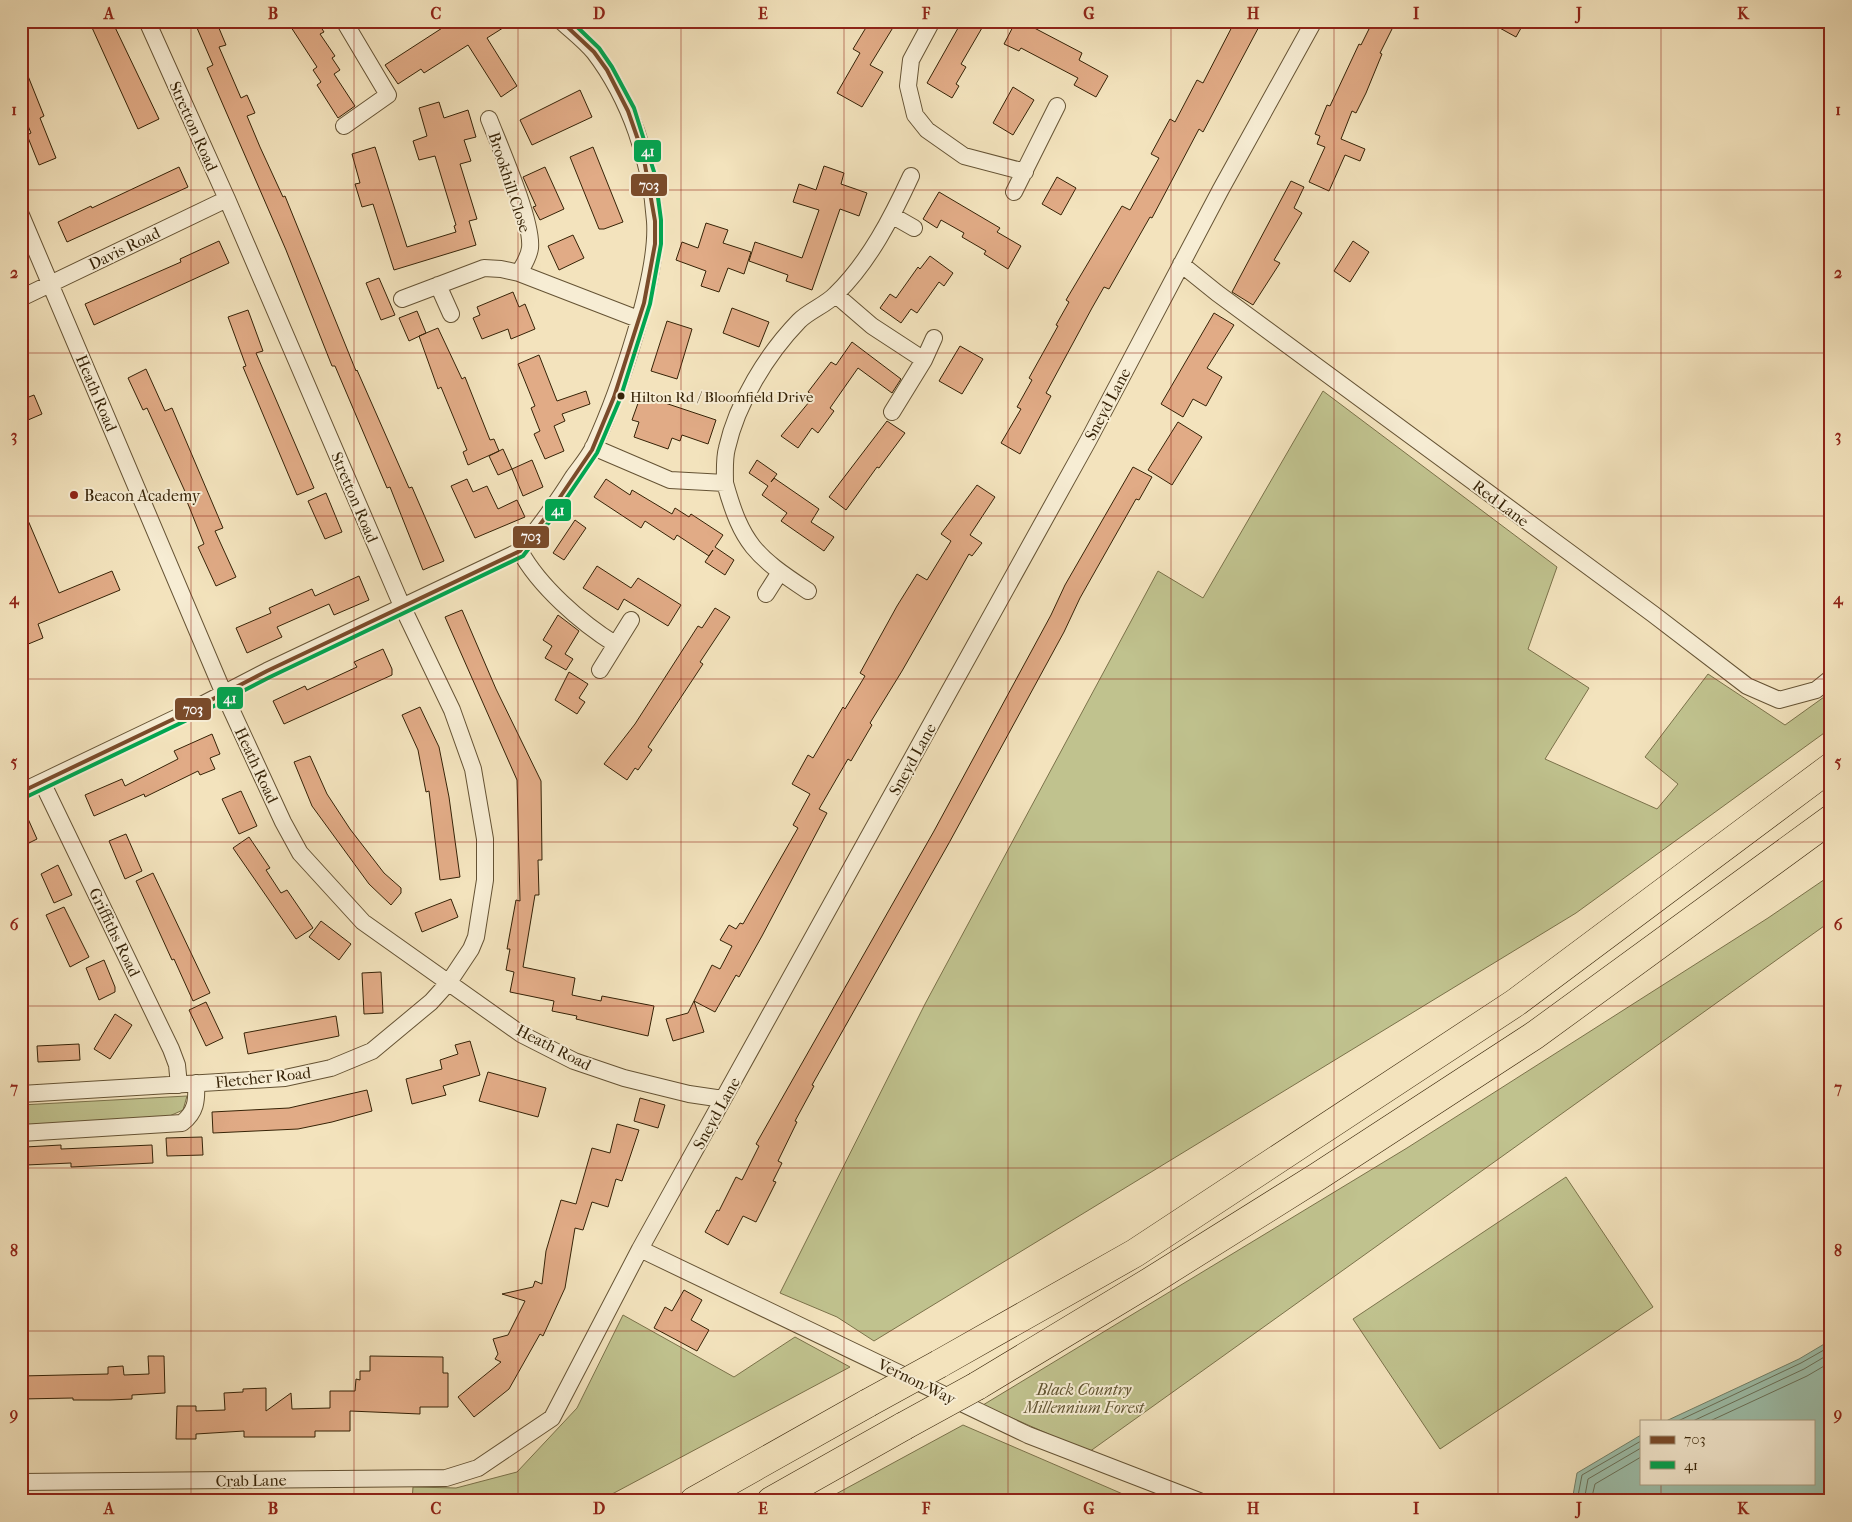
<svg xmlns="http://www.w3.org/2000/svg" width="1852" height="1522" viewBox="0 0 1852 1522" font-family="'IM FELL French Canon',serif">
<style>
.green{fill:#c0c28e;stroke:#7b724a}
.water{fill:#9dbfab;stroke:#748169}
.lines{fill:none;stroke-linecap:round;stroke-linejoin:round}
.shore{stroke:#6a7159;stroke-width:1}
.building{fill:#e1ab86;stroke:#362307}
.street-casing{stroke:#655334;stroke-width:18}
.highway-casing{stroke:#362307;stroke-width:29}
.street{stroke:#f7edd4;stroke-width:16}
.highway{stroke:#f3e3bd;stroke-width:28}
.highway-bridge-casing{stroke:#362307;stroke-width:29;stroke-linecap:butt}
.highway-bridge{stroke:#f3e3bd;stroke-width:28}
.bus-1-casing{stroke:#f7edd4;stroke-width:8}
.bus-2-casing{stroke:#f7edd4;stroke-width:8}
.bus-1{stroke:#7a4b2a;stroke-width:4}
.bus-2{stroke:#00a651;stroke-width:4}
.grid{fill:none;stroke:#8f2418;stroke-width:1;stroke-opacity:0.55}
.bus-dot{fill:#362307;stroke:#f7edd4;stroke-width:2}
.poi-dot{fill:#8f2418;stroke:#f7edd4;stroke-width:2}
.labels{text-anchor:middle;stroke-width:4;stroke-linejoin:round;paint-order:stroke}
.bus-label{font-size:15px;fill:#362307;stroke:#f7edd4;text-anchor:start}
.street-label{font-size:16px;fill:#362307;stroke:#f7edd4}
.poi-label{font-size:16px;fill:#362307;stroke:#f7edd4;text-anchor:start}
.park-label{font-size:16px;font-style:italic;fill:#5f5330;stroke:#f7edd4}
.line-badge{stroke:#f7edd4;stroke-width:2}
.badge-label{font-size:14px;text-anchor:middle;font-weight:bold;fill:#fff}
.neatline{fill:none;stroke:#8f2418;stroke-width:2}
.grid-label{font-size:16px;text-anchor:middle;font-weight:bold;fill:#8f2418}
</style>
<rect width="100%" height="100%" fill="#f3e3bd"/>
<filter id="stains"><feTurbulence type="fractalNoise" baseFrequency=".004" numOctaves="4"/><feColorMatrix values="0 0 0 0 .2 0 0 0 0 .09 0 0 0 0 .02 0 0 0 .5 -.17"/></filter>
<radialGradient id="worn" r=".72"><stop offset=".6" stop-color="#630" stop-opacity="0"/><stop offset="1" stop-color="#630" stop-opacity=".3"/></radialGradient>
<path class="green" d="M1323,391L1557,567L1528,649L1589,688L1545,759L1657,809L1678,784L1645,757L1708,674L1785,725L1831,692V728L1576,913L874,1341L837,1317L780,1293L925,1004L1158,571L1203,598Z
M1831,875V921L1089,1452L983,1405L1407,1148L1768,918Z
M187,1096L183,1110L165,1118L21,1125V1105Z
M1566,1177L1653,1307L1440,1449L1353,1319Z
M623,1315L734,1377L795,1337L850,1367L599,1501H412L413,1487L456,1488L517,1472L577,1408Z
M963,1425L1139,1501H823Z"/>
<path class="water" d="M1831,1340V1501H1572L1577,1473L1641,1435V1483H1813V1421H1666L1799,1359Z"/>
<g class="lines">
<path class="shore" d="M1678,1421L1801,1363L1831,1346
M1693,1421L1804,1369L1831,1353
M1710,1421L1807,1376L1831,1362
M1577,1501L1582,1475L1641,1441
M1584,1501L1588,1479L1641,1448
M1591,1501L1595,1484L1641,1457"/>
</g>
<path class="building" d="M89,21H112L159,119L138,129Z
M194,21H216L226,45L219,47L241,98L247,95L255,113L247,116L260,147L283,197L285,196L356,371L357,370L409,488L412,487L444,561L423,570L390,487L387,488L335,366H332L286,250L207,68L213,65Z
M287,21H317L324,32L320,34L335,56L332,58L340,70L334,74L355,106L338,118L317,85L321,82L313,70L317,67Z
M453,21H514L487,38L517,86L501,97L468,45L424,73L421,69L398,84L385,65Z
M870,21H897L870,65L883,72L862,107L837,93L860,53L853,49Z
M962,21H986L961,64L966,67L956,84L959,86L952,98L927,83Z
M1016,21H1021L1082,53L1079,60L1108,76L1096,97L1074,85L1078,78L1021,48L1019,51L1004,44Z
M1235,21H1262L1203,132L1199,129L1152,218L1150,217L1109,289L1104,287L1092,308L1046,393L1051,396L1020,454L1001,443L1021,409L1017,407L1032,380L1029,378L1058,326L1056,325L1069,302L1066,300L1122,206L1130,210L1159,158L1151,154L1170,119L1175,122L1197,80L1203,83Z
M1373,21H1396L1380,53L1382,54L1366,93L1356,113L1352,111L1341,139L1365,149L1360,161L1345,155L1329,191L1309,182L1325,147L1317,144L1320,136L1315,134L1327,105L1330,106L1359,44L1361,45Z
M1487,21H1525L1516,37Z
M22,61L44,116L40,118L56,158L39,165L27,135L31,133L21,109Z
M1013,87L1034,100L1013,135L993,123Z
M580,90L592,117L532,145L520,120Z
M439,102L444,118L468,110L476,137L464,140L471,161L460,164L477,219L469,221L476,245L394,270L373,204L362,207L355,184L360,183L352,154L375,147L407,247L456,232L454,226L456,225L435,156L419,160L413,141L427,136L419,108Z
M593,147L623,222L604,229H599L570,157Z
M824,166L844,173L841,184L867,193L859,216L840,209L812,290L786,281L788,275L749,261L755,242L802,258L819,210L793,202L799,184L816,190Z
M179,167L188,187L67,242L58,222L91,206L92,208Z
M545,167L564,209L540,220L533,207L536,206L523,177Z
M1057,177L1076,188L1061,215L1042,204Z
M1291,181L1304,187L1294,208L1302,213L1274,260L1280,263L1253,305L1232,292Z
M939,192L1000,228L997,232L1021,246L1008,269L984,254L986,251L962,237L964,233L941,220L937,228L923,219Z
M706,223L728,230L723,243L751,252L744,274L728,268L719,292L701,286L706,271L676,260L682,242L698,248Z
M573,235L584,258L559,270L548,246Z
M219,241L229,263L94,325L85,304L181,262L180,259Z
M1353,241L1369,252L1350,282L1334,271Z
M930,256L953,273L944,286L939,282L917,313L911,309L901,323L880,308L890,294L896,298L918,267L920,269Z
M379,278L395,315L381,320L366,283Z
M513,292L519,307L525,304L535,329L511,339L508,329L482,339L473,318L480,315L477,307Z
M732,308L769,322L759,347L723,333Z
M248,310L263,351L256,353L314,488L297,495L243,367L246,366L228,317Z
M417,311L426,333L409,341L399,318Z
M1214,313L1234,325L1207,368L1222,377L1206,406L1193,399L1183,417L1161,404Z
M667,321L692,329L677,379L651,371Z
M438,328L462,379L465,377L490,440L494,439L499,451L468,465L463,452L467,450L441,387L438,389L419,336Z
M852,342L901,379L892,393L858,368L830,408L834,411L818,433L812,428L798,448L781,436L814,396L808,392L831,362L836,365Z
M960,346L983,359L962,394L939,381Z
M539,355L557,401L586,391L590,404L562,414L565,421L554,426L564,451L545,459L534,434L540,431L531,408L535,406L518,364Z
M146,369L165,411L172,408L223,528L215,531L236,577L216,586L198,547L204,544L186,499L188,498L147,408L143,410L128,378Z
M34,395L42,414L21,423V400Z
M641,395L716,420L708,444L682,435L680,441L672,438L668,449L634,437L639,422L632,420Z
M887,421L905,433L879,468L877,467L846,510L829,497Z
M1178,422L1202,437L1172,485L1148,470Z
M503,449L512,469L498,475L489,456Z
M532,460L543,487L523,496L512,469Z
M757,460L777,474L771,482L774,478L819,509L811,522L834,537L824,551L781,521L787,513L762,495L768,486L749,473Z
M1133,467L1152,477L1139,500L1136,499L1080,598L1064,632L949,843L812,1085L814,1086L795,1121L797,1122L778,1161L782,1163L773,1181L776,1182L756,1222L743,1216L728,1245L705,1232L717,1210L719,1211L736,1177L742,1180L759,1146L756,1144L934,831L1051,615L1065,585Z
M467,479L473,492L487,486L498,509L517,500L525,517L475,538L451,486Z
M606,479L630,495L632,490L672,514L675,508L689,517L691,514L723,535L715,547L734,560L725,575L705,562L713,550L709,556L677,535L674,540L645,521L641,528L594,497Z
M977,485L995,497L970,535L982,543L972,556L969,554L902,671L870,723L872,725L851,761L848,759L819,809L827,813L762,936L739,977L736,975L715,1012L694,1001L712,965L720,969L732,946L720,940L729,925L736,929L740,923L743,924L798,828L793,825L810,794L792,784L808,755L813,758L843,707L845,709L865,676L860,673L897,606L917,574L927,580L951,541L941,534Z
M326,493L342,532L325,539L308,501Z
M21,504L59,593L112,571L120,590L38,624L43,638L21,647Z
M575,520L586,528L564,560L553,553Z
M597,566L631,588L638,578L681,605L668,626L624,599L618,610L583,588Z
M359,576L369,600L334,615L329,604L277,627L282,637L247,653L236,628L271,613L269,608L312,589L315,596Z
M715,608L730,617L700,662L703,664L648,747L652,750L638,770L635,768L627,780L604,764L635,724L698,626L702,628Z
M462,610L496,689L541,781L542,860H538L539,895H535L523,967L575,978L572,995L601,1001L602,996L654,1006L648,1036L576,1019L577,1016L552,1011L554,1001L510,992L514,972L506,970L510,949H507L516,900L520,901L517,780L445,617Z
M558,615L579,631L565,654L573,659L566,670L545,658L552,646L543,640Z
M383,649L392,669V675L284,724L273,701L305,686L307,690L357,667L354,662Z
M569,672L588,684L579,698L585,702L577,714L555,700Z
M420,707L439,747L449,797L460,877L440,880L429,791L426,792L418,750L402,715Z
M212,734L220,754L210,758L215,769L200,775L198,771L145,797L144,794L94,816L85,795L122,779L125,786L178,759L174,751Z
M310,756L327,794L350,829L384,873L401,888V893L391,905L369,884L312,806L294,762Z
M241,791L257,826L239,834L222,799Z
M21,803L37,839L21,847Z
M126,834L142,871L125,879L109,841Z
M249,837L270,868L266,870L281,893L287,890L313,928L296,939L233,848Z
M58,865L72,895L54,903L41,874Z
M153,873L210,993L193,1001L174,959L172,960L136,881Z
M451,899L458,917L422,932L415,913Z
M64,907L89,957L70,967L46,915Z
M321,921L351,944L339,960L309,937Z
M104,960L115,987V992L99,1000L86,968Z
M381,972L383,1013L364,1014L362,973Z
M694,1001L704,1032L673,1041L666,1019L688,1013Z
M206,1002L223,1038L206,1046L189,1010Z
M115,1014L132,1025L110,1059L94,1049Z
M336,1016L339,1036L248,1054L244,1033Z
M470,1041L480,1075L443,1086L446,1095L412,1104L406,1079L442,1069L440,1060L458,1054L455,1045Z
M79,1044L80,1060L38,1062L37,1046Z
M488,1072L546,1088L538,1117L479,1101Z
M367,1090L372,1111L332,1122L298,1129L213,1133L212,1112L289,1108Z
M640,1098L665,1105L658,1128L634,1121Z
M617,1124L639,1130L622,1181L616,1179L608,1207L592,1202L583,1230L575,1228L565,1288L543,1336L540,1334L509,1389L474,1417L458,1397L501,1362L495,1359L498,1354L493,1339L508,1335L525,1301L502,1294L533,1287L535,1281L542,1284L546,1251L561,1200L576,1204L592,1148L610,1153Z
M202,1137L203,1155L167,1156L166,1138Z
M61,1145V1149L152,1145L153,1163L71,1167V1163L26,1165L25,1147Z
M684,1290L702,1300L691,1320L709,1330L697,1351L654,1328L665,1307L672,1311Z
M148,1356H164L165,1393L132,1395V1399L110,1400H73V1398L21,1399V1376L108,1374V1367L123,1366L124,1375L149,1374Z
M370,1356L443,1357V1373H448V1407H420V1414L350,1411V1431H315V1437H244V1431L196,1434V1439H176L177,1406H196V1411L225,1410L224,1393L243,1392V1389L266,1388V1411L291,1393L292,1409L330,1408V1391H355L356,1379L360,1380V1371H370Z"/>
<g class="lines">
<defs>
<path id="street" d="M344,21L388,95L344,126
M932,21L911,60L908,86L915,115L927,130L964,156L1025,172
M1014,192L1057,106
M21,215L224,694L283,822L300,853L363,922L521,1034L574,1061L624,1078L689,1094L723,1099
M893,216L914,228
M1181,264L1217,293L1653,614L1747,686L1779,700L1816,690L1831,678
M519,273L638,319
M438,285L451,314
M836,295L872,326L924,360
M21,298L227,199
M402,299L484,268L501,269L519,273C523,266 529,257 530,248C533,222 500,147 489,119
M892,412L924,360L934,338
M593,447L670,480L725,483C742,544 755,556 808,591
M725,483C725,472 724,459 727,448C737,403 767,354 799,321C810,310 826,305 836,294C869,262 892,217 911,176
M520,551C539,586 581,623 615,644
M766,594L780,572
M600,670L631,620
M42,782L171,1049L177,1065L179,1085
M21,792L182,715L267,671L520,551C539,527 557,503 573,477C580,467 589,457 594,446C618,394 659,276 655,221C651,162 630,99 594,52C585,41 572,31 561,21
M21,1094L285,1078L331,1068L372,1051L431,1002L449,982L471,949L476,937L485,880V839L473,769L452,710L402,606L227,199L147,21
M21,1133L182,1123C196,1112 197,1101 196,1083
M640,1249L1028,1435L1199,1501
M21,1482L446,1478L478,1468L552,1418L640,1249L1088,441L1221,189L1314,21"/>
<path id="highway" d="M939,1364L1135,1253L1515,1003L1831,767
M977,1386L1151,1281L1317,1177L1535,1035L1831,819
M694,1501L868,1403
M771,1501L904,1426"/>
</defs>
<use href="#street" class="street-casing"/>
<use href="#highway" class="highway-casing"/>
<use href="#street" class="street"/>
<use href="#highway" class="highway"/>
<defs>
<path id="highway-bridge" d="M868,1403L939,1364
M904,1426L977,1386"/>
</defs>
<use href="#highway-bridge" class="highway-bridge-casing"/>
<use href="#highway-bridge" class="highway-bridge"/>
<defs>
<path id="bus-1" d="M21,792L182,715L267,671L520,551L554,506L592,450L614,397L644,303L655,244V221L643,154L628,111L607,70L594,52L561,21"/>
<path id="bus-2" d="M24,798L185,721L270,677L523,556L559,509L597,453L620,399L650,304L661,244V220L655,175L634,108L612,67L599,48L571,21"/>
</defs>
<use href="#bus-1" class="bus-1-casing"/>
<use href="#bus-2" class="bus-2-casing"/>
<use href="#bus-1" class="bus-1"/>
<use href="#bus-2" class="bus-2"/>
</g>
<path class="grid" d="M191,21V1501M354,21V1501M518,21V1501M681,21V1501M844,21V1501M1008,21V1501M1171,21V1501M1334,21V1501M1498,21V1501M1661,21V1421M21,190H1831M21,353H1831M21,516H1831M21,679H1831M21,842H1831M21,1006H1831M21,1168H1831M21,1331H1831M1661,1483V1501"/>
<circle class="bus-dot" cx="621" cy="396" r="4.5"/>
<circle class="poi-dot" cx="74" cy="495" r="5"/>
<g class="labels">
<g class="bus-label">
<text x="630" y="402">Hilton Rd / Bloomfield Drive</text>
</g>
<g class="street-label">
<text transform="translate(194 126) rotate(66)" y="6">Stretton Road</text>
<text transform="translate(510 182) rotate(72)" y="6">Brookhill Close</text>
<text transform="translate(124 248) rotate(-26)" y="6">Davis Road</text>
<text transform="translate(97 393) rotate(67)" y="6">Heath Road</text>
<text transform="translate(1107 404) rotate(-62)" y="6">Sneyd Lane</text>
<text transform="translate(355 497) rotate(67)" y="6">Stretton Road</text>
<text transform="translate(1501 503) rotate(37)" y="6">Red Lane</text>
<text transform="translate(912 759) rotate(-61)" y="6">Sneyd Lane</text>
<text transform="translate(257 765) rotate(65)" y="6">Heath Road</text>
<text transform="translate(115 932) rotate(64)" y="6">Griffiths Road</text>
<text transform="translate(554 1047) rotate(27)" y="6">Heath Road</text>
<text transform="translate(263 1077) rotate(-6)" y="6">Fletcher Road</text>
<text transform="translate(716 1113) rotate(-61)" y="6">Sneyd Lane</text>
<text transform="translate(917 1381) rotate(26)" y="6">Vernon Way</text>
<text transform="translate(251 1480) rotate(-1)" y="6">Crab Lane</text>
</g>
<g class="poi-label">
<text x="84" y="501">Beacon Academy</text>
</g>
<g class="park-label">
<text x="1084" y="1395">Black Country<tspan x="1084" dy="18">Millennium Forest</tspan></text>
</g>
</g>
<g class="line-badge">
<rect x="633" y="139" width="29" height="24" rx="5" fill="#00a651"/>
<rect x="630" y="173" width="38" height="24" rx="5" fill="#7a4b2a"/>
<rect x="544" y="498" width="28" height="24" rx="5" fill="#00a651"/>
<rect x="512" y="525" width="38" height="24" rx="5" fill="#7a4b2a"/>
<rect x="216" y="686" width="28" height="24" rx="5" fill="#00a651"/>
<rect x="174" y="697" width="38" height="24" rx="5" fill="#7a4b2a"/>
</g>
<g class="badge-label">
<text x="648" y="156">41</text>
<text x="649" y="190">703</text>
<text x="558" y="515">41</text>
<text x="531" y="541">703</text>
<text x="230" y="703">41</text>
<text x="193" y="714">703</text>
</g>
<rect width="1852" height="1522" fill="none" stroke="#f3e3bd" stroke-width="55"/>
<rect x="1640" y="1420" width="175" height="65" fill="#f7edd4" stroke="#aa9c82"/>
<rect x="1650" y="1436" width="25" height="8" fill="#7a4b2a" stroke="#aa9c82"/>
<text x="1684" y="1444" font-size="15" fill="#362307">703</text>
<rect x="1650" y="1461" width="25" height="8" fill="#00a651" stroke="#aa9c82"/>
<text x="1684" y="1470" font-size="15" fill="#362307">41</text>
<rect x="28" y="28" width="1796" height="1466" class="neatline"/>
<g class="grid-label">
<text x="109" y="19">A</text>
<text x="273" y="19">B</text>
<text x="436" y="19">C</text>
<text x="599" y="19">D</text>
<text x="763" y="19">E</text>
<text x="926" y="19">F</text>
<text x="1089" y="19">G</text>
<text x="1253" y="19">H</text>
<text x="1416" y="19">I</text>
<text x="1579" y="19">J</text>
<text x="1743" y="19">K</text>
<text x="14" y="115">1</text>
<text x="1838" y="115">1</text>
<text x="14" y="278">2</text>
<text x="1838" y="278">2</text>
<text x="14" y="441">3</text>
<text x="1838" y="441">3</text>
<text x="14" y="604">4</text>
<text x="1838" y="604">4</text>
<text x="14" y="767">5</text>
<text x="1838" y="767">5</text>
<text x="14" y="930">6</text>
<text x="1838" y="930">6</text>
<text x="14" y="1093">7</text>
<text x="1838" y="1093">7</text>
<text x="14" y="1256">8</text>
<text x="1838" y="1256">8</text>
<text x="14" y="1419">9</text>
<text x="1838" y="1419">9</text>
<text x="109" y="1514">A</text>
<text x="273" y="1514">B</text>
<text x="436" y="1514">C</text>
<text x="599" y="1514">D</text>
<text x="763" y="1514">E</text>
<text x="926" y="1514">F</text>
<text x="1089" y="1514">G</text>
<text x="1253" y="1514">H</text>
<text x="1416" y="1514">I</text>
<text x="1579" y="1514">J</text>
<text x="1743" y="1514">K</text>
</g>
<rect width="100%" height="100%" filter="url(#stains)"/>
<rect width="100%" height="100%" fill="url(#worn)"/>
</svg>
